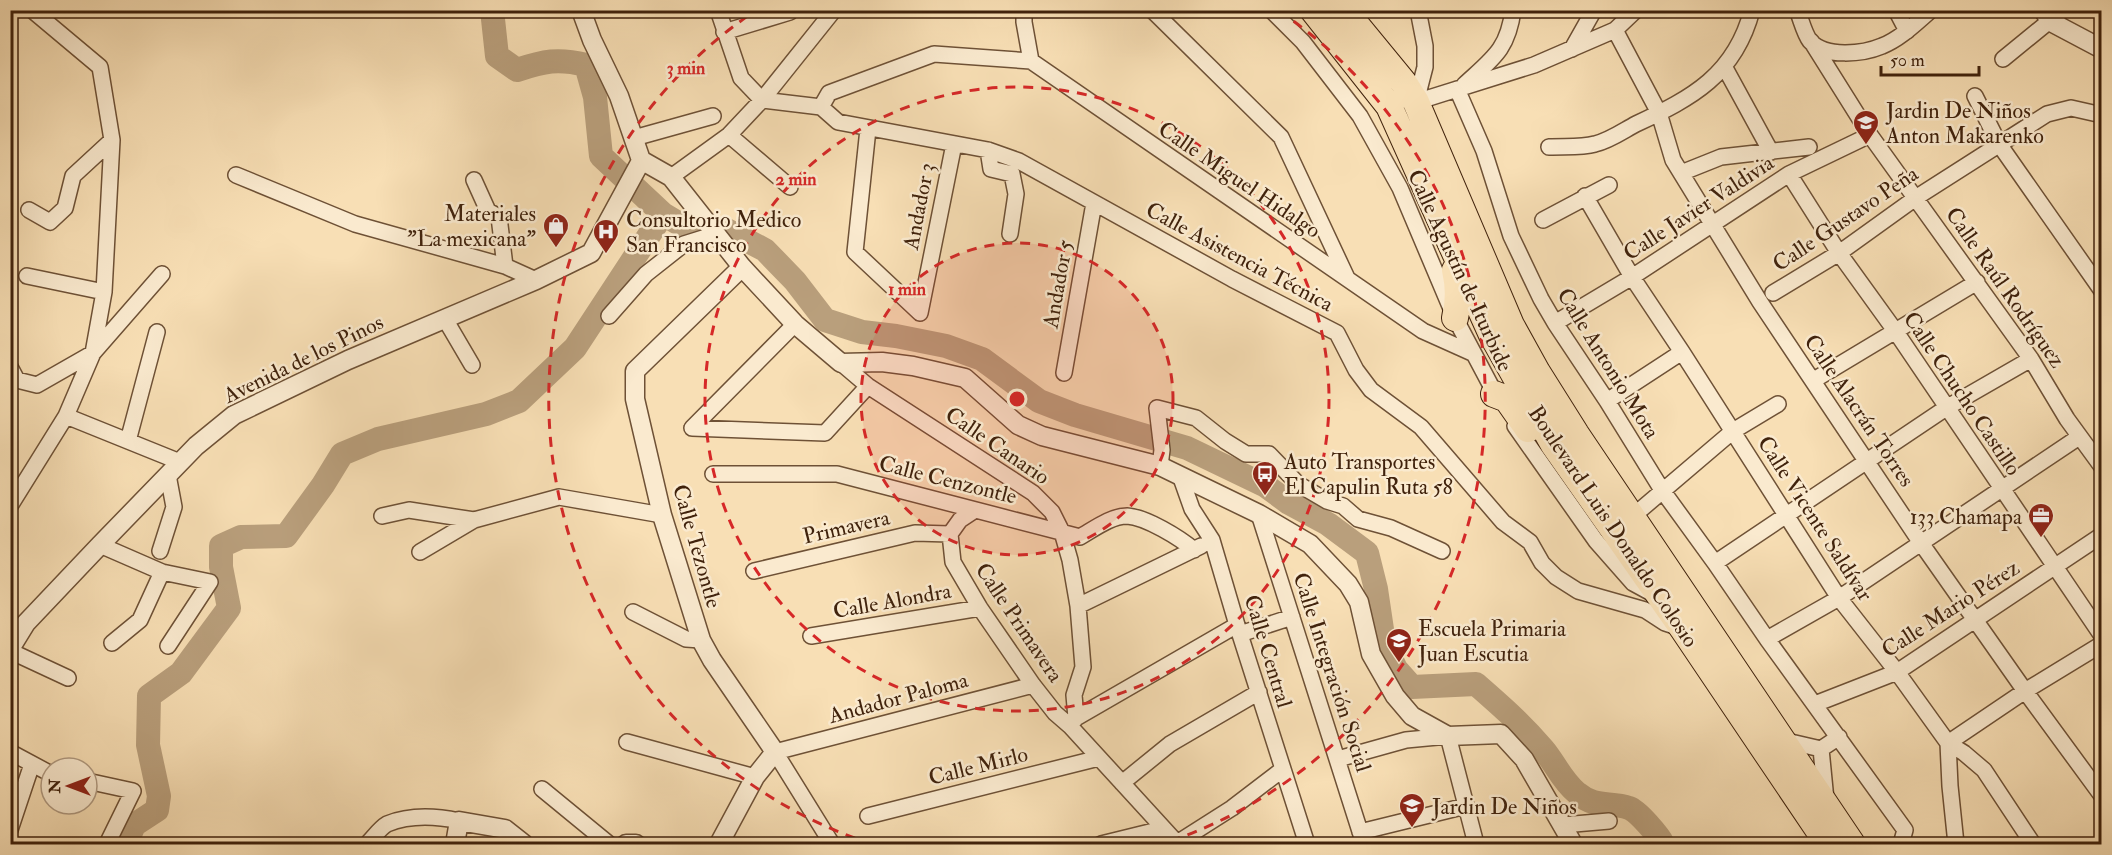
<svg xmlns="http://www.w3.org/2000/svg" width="2112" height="855" viewBox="0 0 2112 855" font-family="'IM FELL Double Pica',serif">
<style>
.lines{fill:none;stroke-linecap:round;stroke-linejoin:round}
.river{stroke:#b99f7c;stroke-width:24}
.minor-casing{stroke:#6e5136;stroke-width:18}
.tertiary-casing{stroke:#6e5136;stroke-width:21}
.trunk-casing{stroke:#40220c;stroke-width:28}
.minor{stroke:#faeacf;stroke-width:15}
.tertiary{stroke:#faeacf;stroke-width:18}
.trunk{stroke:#f8dfb5;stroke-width:26}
.ring{fill:none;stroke:#d62828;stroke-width:3;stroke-dasharray:10 8}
.labels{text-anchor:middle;stroke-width:5;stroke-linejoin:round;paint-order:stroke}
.poi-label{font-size:22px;fill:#40220c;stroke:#faeacf;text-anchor:start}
.street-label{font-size:22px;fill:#40220c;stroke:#faeacf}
.centre{fill:#d62828;stroke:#faeacf;stroke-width:3}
.ring-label{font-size:18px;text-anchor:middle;font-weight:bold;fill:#d62828;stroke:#faeacf;stroke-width:5;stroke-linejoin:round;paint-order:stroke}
</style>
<rect width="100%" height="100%" fill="#f8dfb5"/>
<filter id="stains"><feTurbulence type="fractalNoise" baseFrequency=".00333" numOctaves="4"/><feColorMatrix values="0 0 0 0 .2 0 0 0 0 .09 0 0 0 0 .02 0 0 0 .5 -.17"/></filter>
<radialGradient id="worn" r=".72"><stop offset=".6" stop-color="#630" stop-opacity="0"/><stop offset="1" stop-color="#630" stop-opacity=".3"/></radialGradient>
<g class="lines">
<path class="river" d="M492,10L497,56L517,70C544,61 558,58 586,65L595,97L601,156L663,214L683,226L725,229L765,250L795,281L825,320L862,332L896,336L946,346L982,359L1039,401L1075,415L1187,448L1266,486L1289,503L1328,524L1367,553L1376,589L1384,643L1396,669L1412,687L1476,684C1500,705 1522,724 1543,749C1555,763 1562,781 1577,793C1596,809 1610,801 1629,808C1638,811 1659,836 1663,844
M126,844L134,825L157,810L159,796L148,745L149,696L181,673L229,608L221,567V546L241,537L286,536L323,485L342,454L378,439L486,414L519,401L575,348L663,214"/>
<defs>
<path id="minor" d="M718,10L741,78L762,100L821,107
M1024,10V22L1031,61L1423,331L1472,353
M1152,10L1281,137L1347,278
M1271,10L1303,42L1360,116L1400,188L1455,318L1499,401
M1797,10C1801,19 1804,33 1810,41C1825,58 1863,54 1882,46C1900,39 1916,23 1931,10
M1896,10L1907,31
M1615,30L1659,113L1673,160L1760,302L1921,543L2025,691L2102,796
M724,32L790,12
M1811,41L1870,135L2031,359L2067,419L2102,467
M1572,49L1594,10
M2003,59L2063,10
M1724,66L1771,152
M1464,85C1492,59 1508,50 1513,10
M1457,89L1484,151L1511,236L1541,299L1555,323L1607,401L1662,490L1715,563L1767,639L1905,830L1901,844
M1975,96L1999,144L2102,291
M1416,102L1534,65L1615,30L1636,10
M1416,102L1425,67V46L1418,10
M821,107L838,122L988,150L1019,161L1232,279L1337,333L1356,370L1371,390L1421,427L1503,522L1530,542L1542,563L1556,577L1578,591L1645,610L1665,623L1680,628
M821,107L829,93L934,54L1031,61
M868,129L855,252L920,313
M729,135L790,187
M634,138L713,116
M1549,147C1564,146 1581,148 1595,144C1609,141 1623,131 1636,124C1692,98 1735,75 1752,10
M988,150L991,169L1012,174L1016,194L1010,234
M1681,173L1721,157L1809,147
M1789,174L1839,253L1896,332L2102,636
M236,175L355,224L505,266L536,280
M671,177L729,135L762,100L834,10
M474,180L488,211L499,217L505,266
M1585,196L1632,277L1682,352L1839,598L1897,672L1948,743L1964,753L1984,770L2033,844
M29,210L50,222L65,208L73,176L112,140
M1543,220L1609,185
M27,276L104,292
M1773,293L1839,253L1917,197L2047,114L2071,108L2102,115
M920,313L954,144
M609,316L646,274L684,244L716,234
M445,319L472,365
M1555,323L1632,277L1789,174L1870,135
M841,363L868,386L1033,493L1052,512L1062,532L1070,560L1078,606L1083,667L1074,695L1076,718L1070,726
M10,367L17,380L37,385L93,353L162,274
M1064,373L1094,203
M1814,380L1977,282
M1607,401L1682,352
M66,416L180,462
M1515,426L1596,541L1633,583L1655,595
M692,428L825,433L868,386
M692,428L795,324
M128,441L157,332
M1160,466L1162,450L1157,408L1196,418L1225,441L1246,454H1269L1298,484L1327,501L1343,506L1358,519L1391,528L1442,551
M713,474H837L1080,537C1094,529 1111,516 1127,516C1146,517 1180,538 1194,550
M1181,478L1192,509L1212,540L1237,625L1306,841
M10,506L66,416L93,353L104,292L112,140L100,67L32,10
M975,510L960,520L950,534L953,562L980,608L1033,685L1055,713L1070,726L1178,844
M1259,514L1364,844
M382,516L409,510L474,520L559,497L662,515
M1632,517L1733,431L1778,404
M100,545L162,572L210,582L168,646
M160,551L174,507L168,475
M420,552L474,520
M1715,563L1946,408L2031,359
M754,571L915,533L950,534
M1078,606L1201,546
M633,612L686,639L701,640
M1240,634L1292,617
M811,636L980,608
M1767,639L1839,598L2079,437
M112,643L140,620L162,572
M10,651L68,678
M1815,704L1897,672L2102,535
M1076,718L1237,625
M1782,740L1821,749L1839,737
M627,742L755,777
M1948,743L2025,691L2102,644
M1948,743L1950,786L1956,844
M1821,749L1826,800
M10,752L51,774
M1338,759L1406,740L1448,736L1476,844
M87,781L133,791L107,844
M1122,783L1170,744L1259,692
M542,789L609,844
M868,816L1099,758
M1563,825L1609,821
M10,830L32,764
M1360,832L1466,806
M1177,843L1232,808L1283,769
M367,844C373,838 380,828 387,824C409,815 436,816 459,821
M832,844L775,752L1033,685
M1101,844L1162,829"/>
<path id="tertiary" d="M581,10L592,40L619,96L641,160L671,177L742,267L795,324L841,363L882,362L913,366L965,378L1018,425L1042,436L1160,466L1259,514L1310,544L1348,584L1359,602L1371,654L1395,696L1412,716L1448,736L1501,734L1524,759L1573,844
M2043,10L2051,22L2102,49
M10,649L26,623L100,545L196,446L234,415L348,360L536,280L591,253L641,161
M455,844L459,821L505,829L524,844
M626,844H636
M719,844L755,777L775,752L712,660L701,640L662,515L635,399V371L742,267"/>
<path id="trunk" d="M1313,10L1389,106L1492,335L1554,445L1683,629L1828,844
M1344,10L1404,83L1416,102L1511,325L1537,372L1576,434L1852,844
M1455,270C1459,287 1459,301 1455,318
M1494,394L1507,399L1528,429"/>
</defs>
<use href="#minor" class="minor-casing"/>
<use href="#tertiary" class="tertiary-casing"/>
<use href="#trunk" class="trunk-casing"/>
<use href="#minor" class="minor"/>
<use href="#tertiary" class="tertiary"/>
<use href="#trunk" class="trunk"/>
</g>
<circle cx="1017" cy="399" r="156" fill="#d62828" fill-opacity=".12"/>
<g class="ring">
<circle cx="1017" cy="399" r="156"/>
<circle cx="1017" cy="399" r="312"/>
<path d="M872 844A468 468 0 0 1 755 11M1279 11A468 468 0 0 1 1162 844"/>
</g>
<defs>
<symbol id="school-pin" viewBox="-11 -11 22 30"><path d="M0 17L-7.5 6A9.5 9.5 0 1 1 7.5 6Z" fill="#8f2418" stroke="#faeacf"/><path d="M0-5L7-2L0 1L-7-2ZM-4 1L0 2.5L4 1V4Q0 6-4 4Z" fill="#fff"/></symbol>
<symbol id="shop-pin" viewBox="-11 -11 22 30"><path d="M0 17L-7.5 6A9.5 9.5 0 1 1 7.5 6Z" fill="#8f2418" stroke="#faeacf"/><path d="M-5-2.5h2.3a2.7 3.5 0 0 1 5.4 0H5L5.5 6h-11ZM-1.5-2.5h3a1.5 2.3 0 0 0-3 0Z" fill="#fff"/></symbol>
<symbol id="hospital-pin" viewBox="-11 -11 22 30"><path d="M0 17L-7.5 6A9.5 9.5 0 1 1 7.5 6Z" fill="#8f2418" stroke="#faeacf"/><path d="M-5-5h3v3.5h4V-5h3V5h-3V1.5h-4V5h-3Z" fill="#fff"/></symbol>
<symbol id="bus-pin" viewBox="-11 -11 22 30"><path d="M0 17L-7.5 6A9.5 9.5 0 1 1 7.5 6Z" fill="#8f2418" stroke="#faeacf"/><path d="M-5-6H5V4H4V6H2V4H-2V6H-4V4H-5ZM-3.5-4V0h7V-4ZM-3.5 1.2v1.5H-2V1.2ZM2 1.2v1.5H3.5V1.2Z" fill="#fff"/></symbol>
<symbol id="office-pin" viewBox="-11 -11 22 30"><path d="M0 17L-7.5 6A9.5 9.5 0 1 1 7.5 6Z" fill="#8f2418" stroke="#faeacf"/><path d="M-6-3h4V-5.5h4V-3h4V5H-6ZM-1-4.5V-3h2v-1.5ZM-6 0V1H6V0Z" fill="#fff"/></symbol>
</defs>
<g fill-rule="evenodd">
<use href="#school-pin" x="1851" y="108" width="30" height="40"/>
<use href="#shop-pin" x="541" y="211" width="30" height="40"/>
<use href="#hospital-pin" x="591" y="217" width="30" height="40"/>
<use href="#bus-pin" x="1250" y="459" width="30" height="40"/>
<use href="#office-pin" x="2026" y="501" width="30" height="40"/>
<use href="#school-pin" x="1384" y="626" width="30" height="40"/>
<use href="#school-pin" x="1397" y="791" width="30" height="40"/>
</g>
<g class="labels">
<g class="poi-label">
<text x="1886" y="118">Jardin De Niños<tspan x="1886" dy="25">Anton Makarenko</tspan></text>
<text x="536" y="221" text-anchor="end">Materiales<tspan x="536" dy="25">"La mexicana"</tspan></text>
<text x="626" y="227">Consultorio Medico<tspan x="626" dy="25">San Francisco</tspan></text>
<text x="1284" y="469">Auto Transportes<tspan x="1284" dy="25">El Capulin Ruta 58</tspan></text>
<text x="2022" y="524" text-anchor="end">133 Chamapa</text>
<text x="1418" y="636">Escuela Primaria<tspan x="1418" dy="25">Juan Escutia</tspan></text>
<text x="1432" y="814">Jardin De Niños</text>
</g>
<g class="street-label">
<text transform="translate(1240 179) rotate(34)" y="8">Calle Miguel Hidalgo</text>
<text transform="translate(918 206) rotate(-79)" y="8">Andador 3</text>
<text transform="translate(1698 207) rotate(-33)" y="8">Calle Javier Valdivia</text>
<text transform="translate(1845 218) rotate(-34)" y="8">Calle Gustavo Peña</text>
<text transform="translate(1240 256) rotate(28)" y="8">Calle Asistencia Técnica</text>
<text transform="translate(1461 270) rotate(65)" y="8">Calle Agustín de Iturbide</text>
<text transform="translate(1057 284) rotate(-80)" y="8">Andador 5</text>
<text transform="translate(2006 287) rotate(55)" y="8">Calle Raúl Rodríguez</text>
<text transform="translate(303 358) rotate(-26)" y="8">Avenida de los Pinos</text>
<text transform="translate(1609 363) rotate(58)" y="8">Calle Antonio Mota</text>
<text transform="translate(1963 393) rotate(56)" y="8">Calle Chucho Castillo</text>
<text transform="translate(1860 410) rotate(56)" y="8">Calle Alacrán Torres</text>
<text transform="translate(998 445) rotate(34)" y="8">Calle Canario</text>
<text transform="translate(948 479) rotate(14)" y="8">Calle Cenzontle</text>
<text transform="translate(1816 518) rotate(57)" y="8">Calle Vicente Saldívar</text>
<text transform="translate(846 526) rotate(-13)" y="8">Primavera</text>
<text transform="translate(1614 526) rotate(56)" y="8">Boulevard Luis Donaldo Colosio</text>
<text transform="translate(698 546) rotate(74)" y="8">Calle Tezontle</text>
<text transform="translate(892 600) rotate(-10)" y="8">Calle Alondra</text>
<text transform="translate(1950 608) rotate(-33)" y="8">Calle Mario Pérez</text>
<text transform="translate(1020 622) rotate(56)" y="8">Calle Primavera</text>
<text transform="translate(1269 651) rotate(73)" y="8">Calle Central</text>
<text transform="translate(1333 672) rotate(72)" y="8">Calle Integración Social</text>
<text transform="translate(898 697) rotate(-15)" y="8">Andador Paloma</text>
<text transform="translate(978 765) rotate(-14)" y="8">Calle Mirlo</text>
</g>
</g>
<circle cx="1017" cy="399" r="9" class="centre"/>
<g class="ring-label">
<text x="686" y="74">3 min</text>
<text x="796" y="185">2 min</text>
<text x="907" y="295">1 min</text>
</g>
<rect width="2112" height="855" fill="none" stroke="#f8dfb5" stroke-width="36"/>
<rect x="12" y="12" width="2088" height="831" fill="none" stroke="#40220c" stroke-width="3"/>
<rect x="18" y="18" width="2076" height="819" fill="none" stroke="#40220c" stroke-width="1.5"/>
<g transform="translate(69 786) rotate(270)"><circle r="28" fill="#faeacf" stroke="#b09a81" stroke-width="1.5"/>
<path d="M0-4.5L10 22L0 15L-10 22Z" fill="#8f2418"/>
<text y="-9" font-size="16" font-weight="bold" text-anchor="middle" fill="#40220c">N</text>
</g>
<path d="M1881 66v9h98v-9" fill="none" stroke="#40220c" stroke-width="3"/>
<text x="1890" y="66" font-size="18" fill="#40220c" stroke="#faeacf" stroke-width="4.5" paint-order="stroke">50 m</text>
<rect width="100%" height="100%" filter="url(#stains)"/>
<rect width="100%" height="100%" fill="url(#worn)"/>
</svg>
